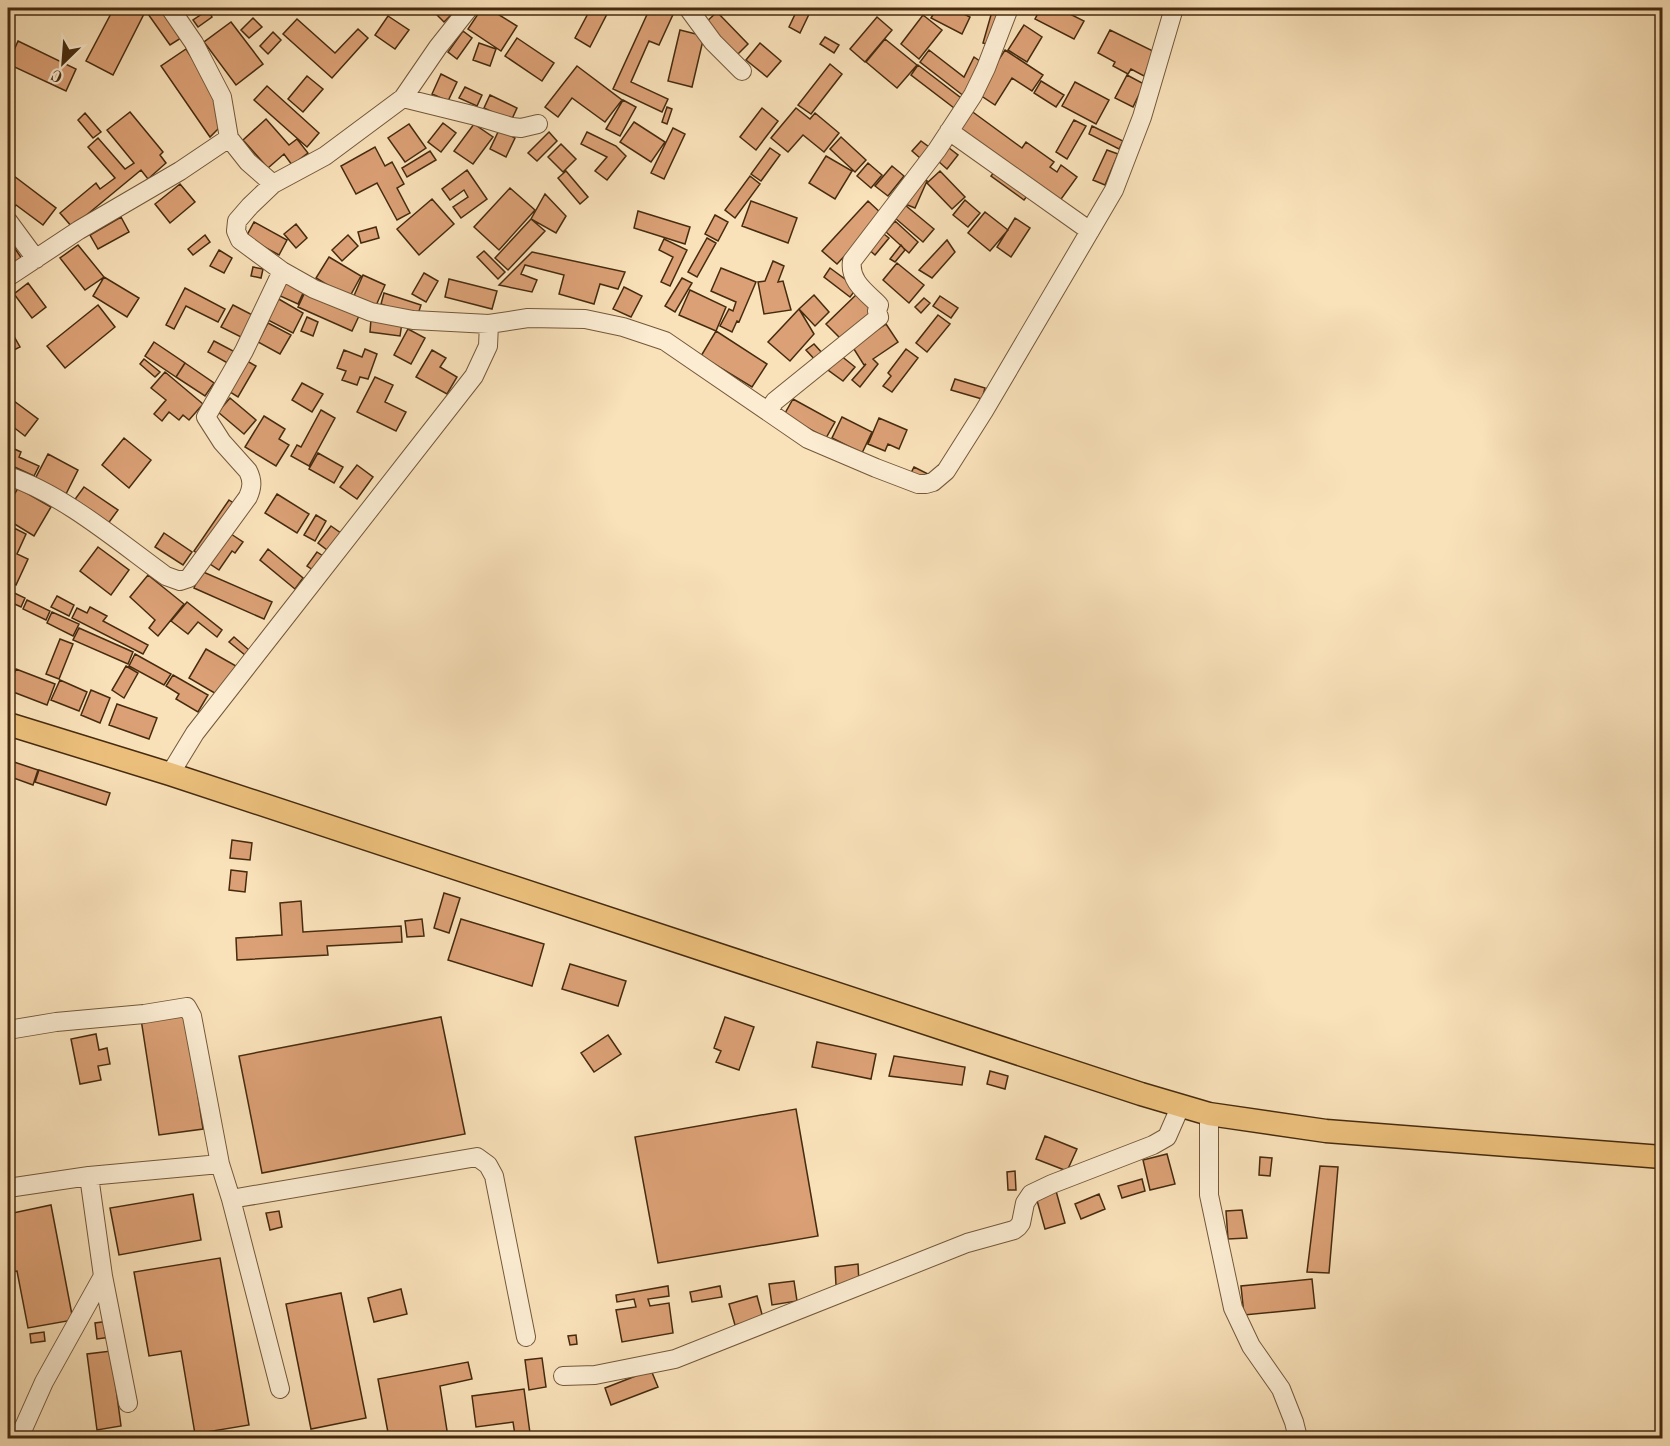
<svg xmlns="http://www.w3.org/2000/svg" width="1670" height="1446" viewBox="0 0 1670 1446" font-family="'Old Standard TT',serif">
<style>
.building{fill:#dba075;stroke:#462b0f;stroke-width:1.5}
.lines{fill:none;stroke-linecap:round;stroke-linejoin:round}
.minor-casing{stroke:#73583a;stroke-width:20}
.major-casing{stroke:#462b0f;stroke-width:25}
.minor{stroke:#fbecd2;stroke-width:18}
.major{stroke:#ecc07c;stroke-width:22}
</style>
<rect width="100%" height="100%" fill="#f9e1b9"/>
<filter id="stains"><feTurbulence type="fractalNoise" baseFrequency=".00333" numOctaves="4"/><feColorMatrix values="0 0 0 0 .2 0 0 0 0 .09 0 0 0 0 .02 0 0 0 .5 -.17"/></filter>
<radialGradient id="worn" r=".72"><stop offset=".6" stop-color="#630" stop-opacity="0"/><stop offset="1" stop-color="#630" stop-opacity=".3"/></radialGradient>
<path class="building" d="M114,8H147L113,75L86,61Z
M158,8H160L181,38L170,45L148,14Z
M430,8H458L444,22Z
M482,8H488L517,26L501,51L468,29Z
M591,8H599L608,12L590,47L575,38Z
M650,8H676L659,45L649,41L631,82L668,99L662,112L613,89Z
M798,8H812L800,33L789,27Z
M937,8H952L970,17L962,34L931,18Z
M993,8H1004L993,46L983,43Z
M1041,8H1058L1084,21L1074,39L1035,19Z
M208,10L212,17L198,27L193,20Z
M717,12L748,44L735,57L704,24Z
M923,15L942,30L919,59L901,44Z
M388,16L409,30L395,49L375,35Z
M877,17L892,30L865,62L850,49Z
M253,18L262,27L249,38L241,30Z
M297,19L335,53L358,29L368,38L332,78L283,34Z
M231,22L263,64L236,85L204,42Z
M1024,25L1042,37L1027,62L1008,50Z
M680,30L704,36L692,87L668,81Z
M1110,30L1155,52L1144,76L1131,69L1128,74L1113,66L1115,62L1098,53Z
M463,31L472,38L457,59L448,52Z
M273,32L281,40L268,54L260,46Z
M825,37L839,45L834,53L820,44Z
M517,38L554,63L542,81L505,56Z
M885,39L917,65L897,88L866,62Z
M18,41L76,69L66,91L8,64Z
M479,43L496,49L490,66L473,60Z
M760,43L781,61L767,77L746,60Z
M186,49L224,107L220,127L210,137L161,66Z
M929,50L964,77L974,57L984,64L965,97L920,62Z
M1005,50L1043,75L1032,91L1012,78L995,105L977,93Z
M830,64L842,74L811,114L798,105Z
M918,65L965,101L958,111L911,75Z
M577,66L622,100L605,122L572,98L558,117L545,107Z
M441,74L457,82L448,101L432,94Z
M1127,75L1144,84L1133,107L1115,98Z
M307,76L323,89L303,112L288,99Z
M1041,81L1064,95L1056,107L1034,93Z
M1075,82L1109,100L1096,124L1062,106Z
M267,86L319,133L307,147L254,100Z
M465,87L482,95L477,106L459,98Z
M490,95L517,108L511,121L484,108Z
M623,100L636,107L620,136L606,129Z
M667,107L672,109L667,124L662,122Z
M762,108L778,121L756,150L740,137Z
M796,108L810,119L815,113L839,133L824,152L803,135L788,152L771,138Z
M970,110L1022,148L1026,142L1054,162L1050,167L1057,172L1061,165L1077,177L1059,202L956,129Z
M130,112L163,152L160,155L166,163L148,179L141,170L72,227L60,213L96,183L100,189L115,178L88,147L98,138L125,169L134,163L107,130Z
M85,113L101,132L93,138L78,120Z
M266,119L289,145L297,139L308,153L292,165L284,154L268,168L243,140Z
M1074,120L1086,126L1067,159L1056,152Z
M634,122L665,142L651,162L620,142Z
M443,123L456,133L441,152L428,142Z
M409,124L426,148L405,162L388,138Z
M474,124L493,137L473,164L454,151Z
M1092,126L1123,141L1119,149L1089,134Z
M673,128L685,134L664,179L651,173Z
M499,130L515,138L506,157L490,149Z
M549,132L557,141L537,161L528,153Z
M587,132L616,146L626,156L607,180L595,171L607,157L581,144Z
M841,137L866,160L855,172L830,149Z
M921,141L929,147L920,158L912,151Z
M561,144L576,159L563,172L548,157Z
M375,147L385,166L392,162L404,184L397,188L410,213L397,220L377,183L356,194L341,166Z
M770,148L780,155L761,181L751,174Z
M949,148L958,155L947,169L938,161Z
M1107,150L1118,154L1105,185L1093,180Z
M430,151L436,160L407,177L402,168Z
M826,156L852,171L835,199L809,183Z
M868,163L882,175L871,188L857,176Z
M892,166L904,176L888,196L875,186Z
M998,167L1031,191L1024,200L991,176Z
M467,170L487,199L461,218L453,207L468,197L464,190L450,200L442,189Z
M566,171L588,197L580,204L558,178Z
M940,171L965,197L952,209L927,183Z
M10,173L56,208L43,225L16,205L10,212L8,210V176Z
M750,176L760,184L735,218L725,210Z
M918,177L927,181L915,208L905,204Z
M180,184L195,202L170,223L155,204Z
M510,188L535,210L499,250L474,227Z
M545,194L566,216L556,233L531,219Z
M432,199L454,224L419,255L397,229Z
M965,200L980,213L968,227L953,215Z
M751,201L797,218L788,243L742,226Z
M868,201L883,215L837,264L822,251Z
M905,205L934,229L923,242L895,218Z
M638,211L690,227L685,244L634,228Z
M985,212L1008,230L990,251L968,233Z
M715,215L728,222L718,241L705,234Z
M121,217L129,232L98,249L90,235Z
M1015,218L1030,228L1011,257L997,247Z
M531,219L545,231L508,270L495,258Z
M895,221L918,242L909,253L886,232Z
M254,222L287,240L279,255L246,237Z
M296,224L307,238L296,248L284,234Z
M376,227L379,238L361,243L358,232Z
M880,231L889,238L875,255L866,247Z
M205,235L210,242L193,255L188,249Z
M348,235L358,246L342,261L332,250Z
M707,238L716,243L697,277L688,272Z
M664,239L687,250L670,286L661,282L673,257L659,250Z
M947,240L955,252L932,278L919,270Z
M10,241L22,259L8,269V243Z
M78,245L104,277L85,290L60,258Z
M901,245L905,250L895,262L890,259Z
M219,250L232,258L224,273L210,266Z
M484,251L505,272L498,279L477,257Z
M532,252L625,272L618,289L600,284L594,304L559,294L564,275L525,265L521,274L537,280L532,292L499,285Z
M329,257L361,276L349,298L316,278Z
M773,261L784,266L778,282L783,281L791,310L764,314L758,282L765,281Z
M897,263L924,285L909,303L883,280Z
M253,267L263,269L261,278L251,276Z
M721,268L756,282L739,322L737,321L732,332L720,326L729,309L733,311L736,302L711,291Z
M830,268L857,288L850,297L824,277Z
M424,273L438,281L426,302L412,294Z
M363,275L385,285L375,308L353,298Z
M104,277L139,298L127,317L93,296Z
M682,278L692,283L675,312L665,306Z
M449,279L497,291L492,309L445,297Z
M284,282L304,291L298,304L278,295Z
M28,283L46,307L32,318L14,294Z
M624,287L642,296L631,317L613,309Z
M185,288L225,309L218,322L186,306L174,329L166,325Z
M690,290L726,307L716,331L679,315Z
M305,292L359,316L352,331L298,307Z
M859,292L877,311L844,342L826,324Z
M384,293L421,305L417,317L381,304Z
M814,295L829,312L815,326L799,309Z
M940,296L958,308L951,318L933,306Z
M277,298L303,313L293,333L266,319Z
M924,298L930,303L921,313L915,307Z
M98,305L115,327L65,368L47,346Z
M233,305L258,318L247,340L221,327Z
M799,309L814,334L790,361L768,342Z
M938,315L950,324L927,352L916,343Z
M307,317L318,322L313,336L301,331Z
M371,319L402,323L400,336L370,332Z
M268,323L291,335L280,354L258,342Z
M886,324L898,342L873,359L878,364L860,387L852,380L866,364L864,365L852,346Z
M408,329L425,338L411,364L394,355Z
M11,331L20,347L12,351L8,342V333Z
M716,331L767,364L752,387L701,356Z
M214,341L237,353L231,365L208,352Z
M154,342L185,363L176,377L145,356Z
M814,344L824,355L817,362L806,350Z
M365,349L377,354L368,379L360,377L357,385L342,380L346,371L337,368L344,350L362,357Z
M906,349L918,358L892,392L883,386L891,376L888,373Z
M432,350L446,358L440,367L457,377L447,394L416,377Z
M840,355L855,367L843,381L828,370Z
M144,359L160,372L155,377L140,364Z
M247,361L256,366L238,397L230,392Z
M185,363L214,383L205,396L176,377Z
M165,372L203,404L189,420L183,415L179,420L169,412L162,421L154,414L166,400L151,388Z
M375,377L393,385L385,402L406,412L396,431L357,412Z
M955,379L985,388L982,399L951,390Z
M302,383L323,394L312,412L292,400Z
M230,398L256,420L244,434L218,412Z
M793,399L835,422L826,438L784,415Z
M14,401L38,419L25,436L8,423V410Z
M321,410L335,418L309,466L291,456L297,445L301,447Z
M264,416L285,429L279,439L289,445L276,466L245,447Z
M842,417L872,432L862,453L832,438Z
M879,418L907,430L899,449L888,444L885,451L868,444Z
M124,438L151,460L129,488L102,465Z
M10,447L21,452L19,457L39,466L34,476L8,464V452Z
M318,453L343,467L334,483L309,469Z
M48,454L78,470L65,496L34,481Z
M357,465L373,477L357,499L340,487Z
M914,467L930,475L926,481L911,473Z
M84,487L118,510L107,525L73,502Z
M18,488L51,507L34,536L8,520V505Z
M277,494L309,514L297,533L265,513Z
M229,500L238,506L203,557L194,551Z
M316,515L326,521L315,541L304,535Z
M331,526L345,536L331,553L318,543Z
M14,528L26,534L17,554L28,559L16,585L8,581V541Z
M164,533L192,552L183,565L155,547Z
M231,534L243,542L235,553L232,551L219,570L210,564Z
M98,547L129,570L111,595L80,571Z
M268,549L303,578L295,589L260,560Z
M317,552L326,558L316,572L307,566Z
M201,571L272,602L264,619L194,588Z
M148,575L184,604L158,636L149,628L155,620L130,597Z
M8,590L25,598L21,607L8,601Z
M57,596L74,605L69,616L51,607Z
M27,600L50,611L46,620L23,609Z
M187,602L222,630L217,637L198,622L188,634L171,621Z
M90,607L107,616L103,621L148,645L143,654L72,618L77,608L87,613Z
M52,612L79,624L73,636L47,623Z
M79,628L133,652L128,664L73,640Z
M234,637L249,650L245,655L229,642Z
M60,639L73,644L59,679L46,674Z
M206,649L236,666L218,695L189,678Z
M135,654L171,674L164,685L129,666Z
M126,666L138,673L124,698L112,690Z
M16,669L55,684L47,705L8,690Z
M173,675L208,695L198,712L176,699L179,694L166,686Z
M60,680L87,692L79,711L51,700Z
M91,690L110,698L100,723L81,715Z
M117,704L157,718L149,739L109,725Z
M8,760L38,770L33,785L8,776Z
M39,770L110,793L106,805L35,782Z
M232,840L252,843L250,860L230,858Z
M231,870L247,872L245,892L229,890Z
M444,893L460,898L449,933L434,928Z
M301,901L303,932L401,926L402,942L327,946L328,955L237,960L236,938L282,935L280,903Z
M422,919L424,936L407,937L405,921Z
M461,919L544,944L532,986L448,960Z
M570,964L626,981L618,1006L562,989Z
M185,1012L203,1129L159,1135L141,1019Z
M441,1017L465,1134L262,1173L239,1056Z
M725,1017L754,1027L739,1070L716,1062L721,1051L714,1048Z
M96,1034L99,1050L107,1048L110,1064L98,1066L101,1080L80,1084L71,1039Z
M608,1035L621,1054L594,1072L581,1053Z
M817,1042L876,1054L871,1079L812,1067Z
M894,1056L965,1067L962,1085L889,1076Z
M990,1071L1008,1076L1005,1089L987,1084Z
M796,1109L818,1236L658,1263L635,1137Z
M1045,1136L1077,1149L1067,1171L1036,1159Z
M1167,1154L1175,1184L1150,1190L1143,1160Z
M1260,1157L1272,1158L1270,1176L1259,1175Z
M1320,1166L1338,1167L1329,1273L1307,1272Z
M1015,1171L1016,1190H1008L1007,1172Z
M1142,1179L1145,1191L1122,1198L1118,1186Z
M1056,1191L1065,1223L1045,1229L1036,1197Z
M193,1194L201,1240L119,1255L110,1208Z
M1099,1194L1105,1209L1081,1219L1075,1204Z
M51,1205L73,1320L28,1328L17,1271L8,1272V1250L13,1249L8,1214Z
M1242,1210L1247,1238L1228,1239L1226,1211Z
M279,1211L282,1227L270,1230L266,1213Z
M220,1258L249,1425L195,1434L181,1351L149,1356L134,1272Z
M858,1264L859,1283L836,1285L835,1267Z
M1312,1279L1315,1308L1244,1315L1241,1286Z
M794,1281L797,1301L772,1305L769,1284Z
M668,1286L669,1296L648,1299L650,1306L669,1303L673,1333L622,1342L616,1310L636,1307L634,1299L617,1302L616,1295Z
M720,1286L722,1297L692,1302L690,1292Z
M401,1289L407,1314L374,1322L368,1298Z
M341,1293L366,1418L311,1429L286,1304Z
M757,1296L763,1318L735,1325L729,1304Z
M109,1321L111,1337L97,1339L95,1323Z
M44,1332L45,1341L31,1343L30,1334Z
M576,1335L577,1344L570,1345L568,1336Z
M111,1351L121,1426L97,1430L87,1354Z
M542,1358L546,1387L529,1390L525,1360Z
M468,1362L472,1379L440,1386L448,1437L389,1438L378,1379Z
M651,1370L658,1387L611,1405L605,1388Z
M524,1389L530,1433L515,1435L513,1422L476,1427L472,1396Z"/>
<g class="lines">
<defs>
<path id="minor" d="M170,8L194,43L222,97L229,138L248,162L273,184
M469,8L438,47L403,98L325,156L273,184L250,206L237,221L236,231L240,240L282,271L314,289L371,312L413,320L489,324L528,318L585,319L623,327L665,341L808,439L876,468L918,484H926L933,482L946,471L984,411L1114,190L1142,117L1174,8
M688,8L713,42L742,71
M403,98L472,115L512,127L521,128L538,124
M949,131L1090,231
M8,221L36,259
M8,277L79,230L180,171L229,138
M768,411L775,401L879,317L877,311L879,305C866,292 849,281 852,261L937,150L973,95L986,68L1009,8
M8,476C63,494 119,542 166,576L180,581L189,578L248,497C252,488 253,481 248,471L222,442L206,417L244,351L282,271
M170,774L195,733L474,376L488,346L489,324
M8,1030L56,1022L144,1014L187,1007L192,1016L220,1164
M1209,1114V1195L1233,1308L1251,1346L1281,1389L1294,1422L1298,1438
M89,1176L220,1164L231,1199L280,1389
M8,1188L89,1176L103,1276L128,1403
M231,1199L477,1157L488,1165L494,1176L526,1337
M563,1376L595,1375L675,1359L967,1243L1014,1230L1018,1227L1021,1223L1025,1203L1031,1194L1052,1184L1153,1145L1167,1137L1181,1105
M19,1438L44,1382L103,1276"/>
<path id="major" d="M8,724L170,774L1141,1094L1209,1114L1326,1131L1662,1157"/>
</defs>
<use href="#minor" class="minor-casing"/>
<use href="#major" class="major-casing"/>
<use href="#minor" class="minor"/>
<use href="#major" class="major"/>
</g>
<rect width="1670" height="1446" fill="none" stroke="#f9e1b9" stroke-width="30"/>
<rect x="9" y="9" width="1652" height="1428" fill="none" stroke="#462b0f" stroke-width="3"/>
<rect x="15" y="15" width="1640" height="1416" fill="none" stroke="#462b0f" stroke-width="1.5"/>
<g transform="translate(63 63) rotate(205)" stroke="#fbecd2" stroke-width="4.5" paint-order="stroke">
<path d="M0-4.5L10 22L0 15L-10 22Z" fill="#462b0f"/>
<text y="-9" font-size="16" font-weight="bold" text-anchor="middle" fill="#462b0f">С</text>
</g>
<rect width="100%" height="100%" filter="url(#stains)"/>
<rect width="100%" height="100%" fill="url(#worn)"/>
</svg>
